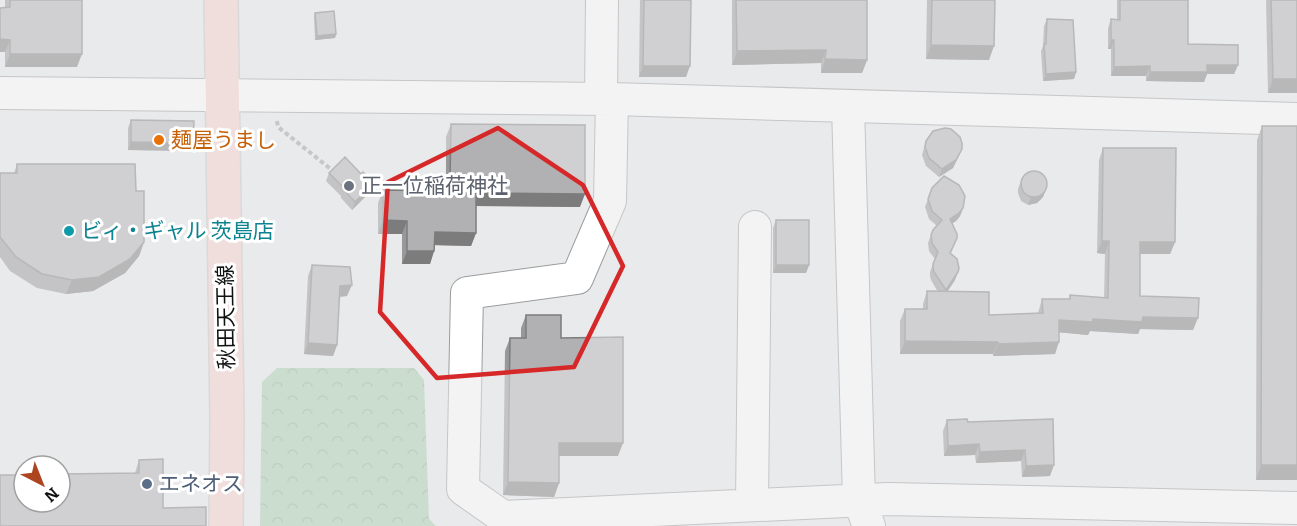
<svg xmlns="http://www.w3.org/2000/svg" width="1297" height="526" viewBox="0 0 1297 526" font-family="Bitter,'Noto Sans JP',serif">
<style>
.forest{fill:url(#forest-crowns)}
.lines{fill:none;stroke-linecap:round;stroke-linejoin:round}
.minor-casing{stroke:#9b9c9d;stroke-width:34}
.major-casing{stroke:#c6c6c6;stroke-width:36}
.path{stroke:#9c9d9e;stroke-width:4;stroke-dasharray:4.5 3;stroke-linecap:butt}
.minor{stroke:#fff;stroke-width:32}
.major{stroke:#f9d0cd;stroke-width:33}
.wall{fill:#98989a}
.shaded-wall{fill:#7c7c7d}
.building{fill:#b1b1b3;stroke:#7c7c7d;stroke-width:1.5}
.marked{fill:none;stroke:#d62828;stroke-width:4.5;stroke-linejoin:round}
.food-dot{fill:#e8710a;stroke:#fff;stroke-width:2}
.worship-dot{fill:#6b7280;stroke:#fff;stroke-width:2}
.culture-dot{fill:#0f9aa8;stroke:#fff;stroke-width:2}
.service-dot{fill:#5c6f8a;stroke:#fff;stroke-width:2}
.labels{text-anchor:middle;stroke-width:6;stroke-linejoin:round;paint-order:stroke}
.food-label{font-size:21px;fill:#c56008;stroke:#fff;text-anchor:start}
.worship-label{font-size:21px;fill:#5b616d;stroke:#fff;text-anchor:start}
.culture-label{font-size:21px;fill:#0d838f;stroke:#fff;text-anchor:start}
.street-label{font-size:21px;fill:#101111;stroke:#fff}
.service-label{font-size:21px;fill:#4e5e75;stroke:#fff;text-anchor:start}
</style>
<defs>
<pattern id="forest-crowns" width="20" height="18" patternUnits="userSpaceOnUse" patternTransform="scale(1.5)"><rect width="20" height="18" fill="#a5cfad"/><path d="M2 6a3 3 0 1 1 6 0M12 15a3 3 0 1 1 6 0" fill="none" stroke="#8db194"/></pattern>
</defs>
<rect width="100%" height="100%" fill="#e9eaeb"/>
<path class="forest" d="M277,368H414L424,380L429,519L436,526H260L262,382Z"/>
<g class="lines">
<defs>
<path id="minor" d="M0,93L612,99L1297,119
M601,99L602,0
M612,99L610,201L577,278L467,293L463,489L503,517L888,499L1297,508
M848,106L859,500L869,526
M752,505L755,227"/>
<path id="major" d="M221,0L227,419L226,526"/>
</defs>
<use href="#minor" class="minor-casing"/>
<use href="#major" class="major-casing"/>
<path class="path" d="M277,121L278,127L332,170"/>
<use href="#minor" class="minor"/>
<use href="#major" class="major"/>
</g>
<path class="wall" d="M5,0H82L77,67H5V52H0V8L5,7Z
M640,0H691L686,77H639Z
M732,0H867V60L862,73H821V63L732,65Z
M927,0H995L989,60L926,59Z
M1117,0H1188V44L1238,65L1234,74H1207L1204,82L1146,81V76H1111V49H1108V28L1111,19H1117Z
M1266,0H1297V93H1268Z
M315,13L336,34L335,38L315,40L314,17Z
M1047,19L1076,72L1074,79L1043,81L1041,51L1043,46L1044,26Z
M131,120L190,151L128,150V128Z
M451,124L580,207L476,206V233L471,246L435,245L434,251L430,264H402V234H378V203L383,190L434,191L438,180H446V137Z
M1262,126H1297V480H1256L1257,140Z
M926,141L962,149L953,168L939,177L926,166L922,155Z
M1103,148L1175,242L1170,254H1140V296L1193,330L1140,329L1138,334L1090,331L1088,335L1059,332L1055,354L993,356V354H900V321L905,309H923V304L927,291L938,292L931,280L930,276V272L935,259L929,251L928,243L933,230L937,226L929,219L925,207L932,188L963,208L960,216L956,221L952,223L957,238L951,253L955,280L947,292L989,315L1038,313L1042,299H1069L1070,295L1104,298L1105,254L1097,253L1099,160Z
M17,164L136,191L144,242L139,256L125,273L93,291L66,294L37,288L10,271L0,257V174L14,173Z
M329,173L371,191L352,210L341,198V196L326,181Z
M1021,181L1046,189L1043,197L1037,203L1028,205L1021,201L1018,193V189Z
M776,220L809,265L806,273H773V228Z
M312,265L347,296L339,297L337,345L333,356L304,354L308,276Z
M526,315L561,338L618,456H559V483L554,497L503,495L505,351L510,338H521V328Z
M1053,419L1050,476L1022,477L1021,461L976,463L975,455L944,456L943,431L947,420L968,422Z
M139,460L163,508L0,526L135,473Z"/>
<path class="shaded-wall" d="M336,34L335,38L315,40L317,36Z
M0,39L10,40L5,52H0Z
M1111,40H1114L1111,49H1108Z
M931,45L994,46L989,60L926,59Z
M826,50L821,63L732,65L737,51Z
M10,54H82L77,67H5Z
M825,59L867,60L862,73H821Z
M1207,65H1238L1234,74H1207L1204,82L1146,81L1150,72Z
M643,66H690L686,77H639Z
M1150,66L1146,76H1111L1114,67Z
M1076,72L1074,79L1043,81L1046,74Z
M1273,79H1297V93H1268Z
M131,142L193,143L190,151L128,150Z
M962,149L953,168L939,177L942,169Z
M374,183L371,191L352,210L355,202Z
M1046,189L1043,197L1037,203L1028,205L1031,197Z
M476,193L585,194L580,207L471,206Z
M963,208L960,216L956,221L947,227L950,219Z
M383,220L407,221L402,234H378Z
M435,232L476,233L471,246L430,245Z
M1102,241H1109L1105,254L1097,253Z
M144,242L139,256L125,273L93,291L66,294L72,280Z
M1140,242H1175L1170,254H1136Z
M407,251H434L430,264H402Z
M776,265H809L806,273H773Z
M958,272L955,280L943,298L946,290Z
M352,285L347,296L335,297L340,286Z
M1143,317L1198,318L1193,330L1140,329L1138,334L1090,331L1088,335L1055,332L1059,320Z
M905,341L998,342L993,354H900Z
M1059,342L1055,354L993,356L998,344Z
M308,343L337,345L333,356L304,354Z
M559,443H623L618,456H554Z
M979,444L975,455L944,456L948,446Z
M1025,450L1021,461L976,463L980,452Z
M1054,465L1050,476L1022,477L1026,466Z
M1261,465H1297V480H1256Z
M508,482L559,483L554,497L503,495Z"/>
<path class="building" d="M10,0H82V54H10V40L0,39V8L10,7Z
M644,0H691L690,66H643Z
M736,0H867V60L825,59L826,50L737,51Z
M932,0H995L994,46L931,45Z
M1120,0H1188V44L1238,45V65H1207V72H1150V66L1114,67V40H1111V19L1120,20Z
M1271,0H1297V79H1273Z
M334,11L336,34L317,36L315,13Z
M1047,19L1073,20L1076,72L1046,74L1044,44H1046Z
M131,120L194,121L193,143L131,142Z
M451,124L585,125V194L476,193V233L435,232L434,251H407V221L383,220V190L438,191V180H450Z
M1262,126H1297V465H1261Z
M945,128L951,129L960,137L962,143V149L956,160L942,169L929,158L925,147L926,141L933,131Z
M1103,148H1176L1175,242H1140V296L1199,298L1198,318L1143,317L1142,322L1093,319V322L1059,320V342L998,344V342L905,341V309H927V291L989,292V315L1043,313L1042,299H1070V295L1108,298L1109,241H1102Z
M345,157L361,174L363,172L374,183L355,202L344,190L345,189L329,173Z
M17,164H135L136,191H144V242L130,259L99,277L72,280L42,274L16,257L0,237V173H17Z
M1021 184a13 13 0 1 1 26 0a13 13 0 1 1-26 0Z
M944,176L959,185L965,196L963,208L959,213L950,219L957,234V238L950,253L957,259L959,268L958,272L946,290L934,272L933,268V264L938,252L932,243L931,235L933,230L942,220L932,211L928,199L932,188Z
M776,220H809V265H776Z
M312,265L350,267L352,285L340,286L337,345L308,343Z
M526,315H561V338L623,337V443H559V483L508,482L510,338H526Z
M967,419L968,422L1053,419L1054,465L1026,466L1025,450L980,452L979,444L948,446L947,420Z
M163,459V508L206,507V526H0V475H24V502H60V474L139,473V460Z"/>
<path d="M0 0H1297V526H0ZM498,128L583,185L623,266L574,367L437,378L380,312L388,182Z" fill="#e9eaeb" fill-opacity=".55" fill-rule="evenodd"/>
<path class="marked" d="M498,128L583,185L623,266L574,367L437,378L380,312L388,182Z"/>
<circle class="food-dot" cx="159" cy="140" r="6"/>
<circle class="worship-dot" cx="349" cy="186" r="6"/>
<circle class="culture-dot" cx="69" cy="231" r="6"/>
<circle class="service-dot" cx="147" cy="484" r="6"/>
<g class="labels">
<g class="food-label">
<text x="171" y="147">麺屋うまし</text>
</g>
<g class="worship-label">
<text x="361" y="193">正一位稲荷神社</text>
</g>
<g class="culture-label">
<text x="81" y="238">ビィ・ギャル 茨島店</text>
</g>
<g class="street-label">
<text transform="translate(226 317) rotate(-91)" y="7">秋田天王線</text>
</g>
<g class="service-label">
<text x="159" y="491">エネオス</text>
</g>
</g>
<g transform="translate(42 484) rotate(138)"><circle r="28" fill="#ffffff" stroke="#9fa0a0" stroke-width="1.5"/>
<path d="M0-4.5L10 22L0 15L-10 22Z" fill="#ad4620"/>
<text y="-9" font-size="16" font-weight="bold" text-anchor="middle" fill="#101111">N</text>
</g>
</svg>
